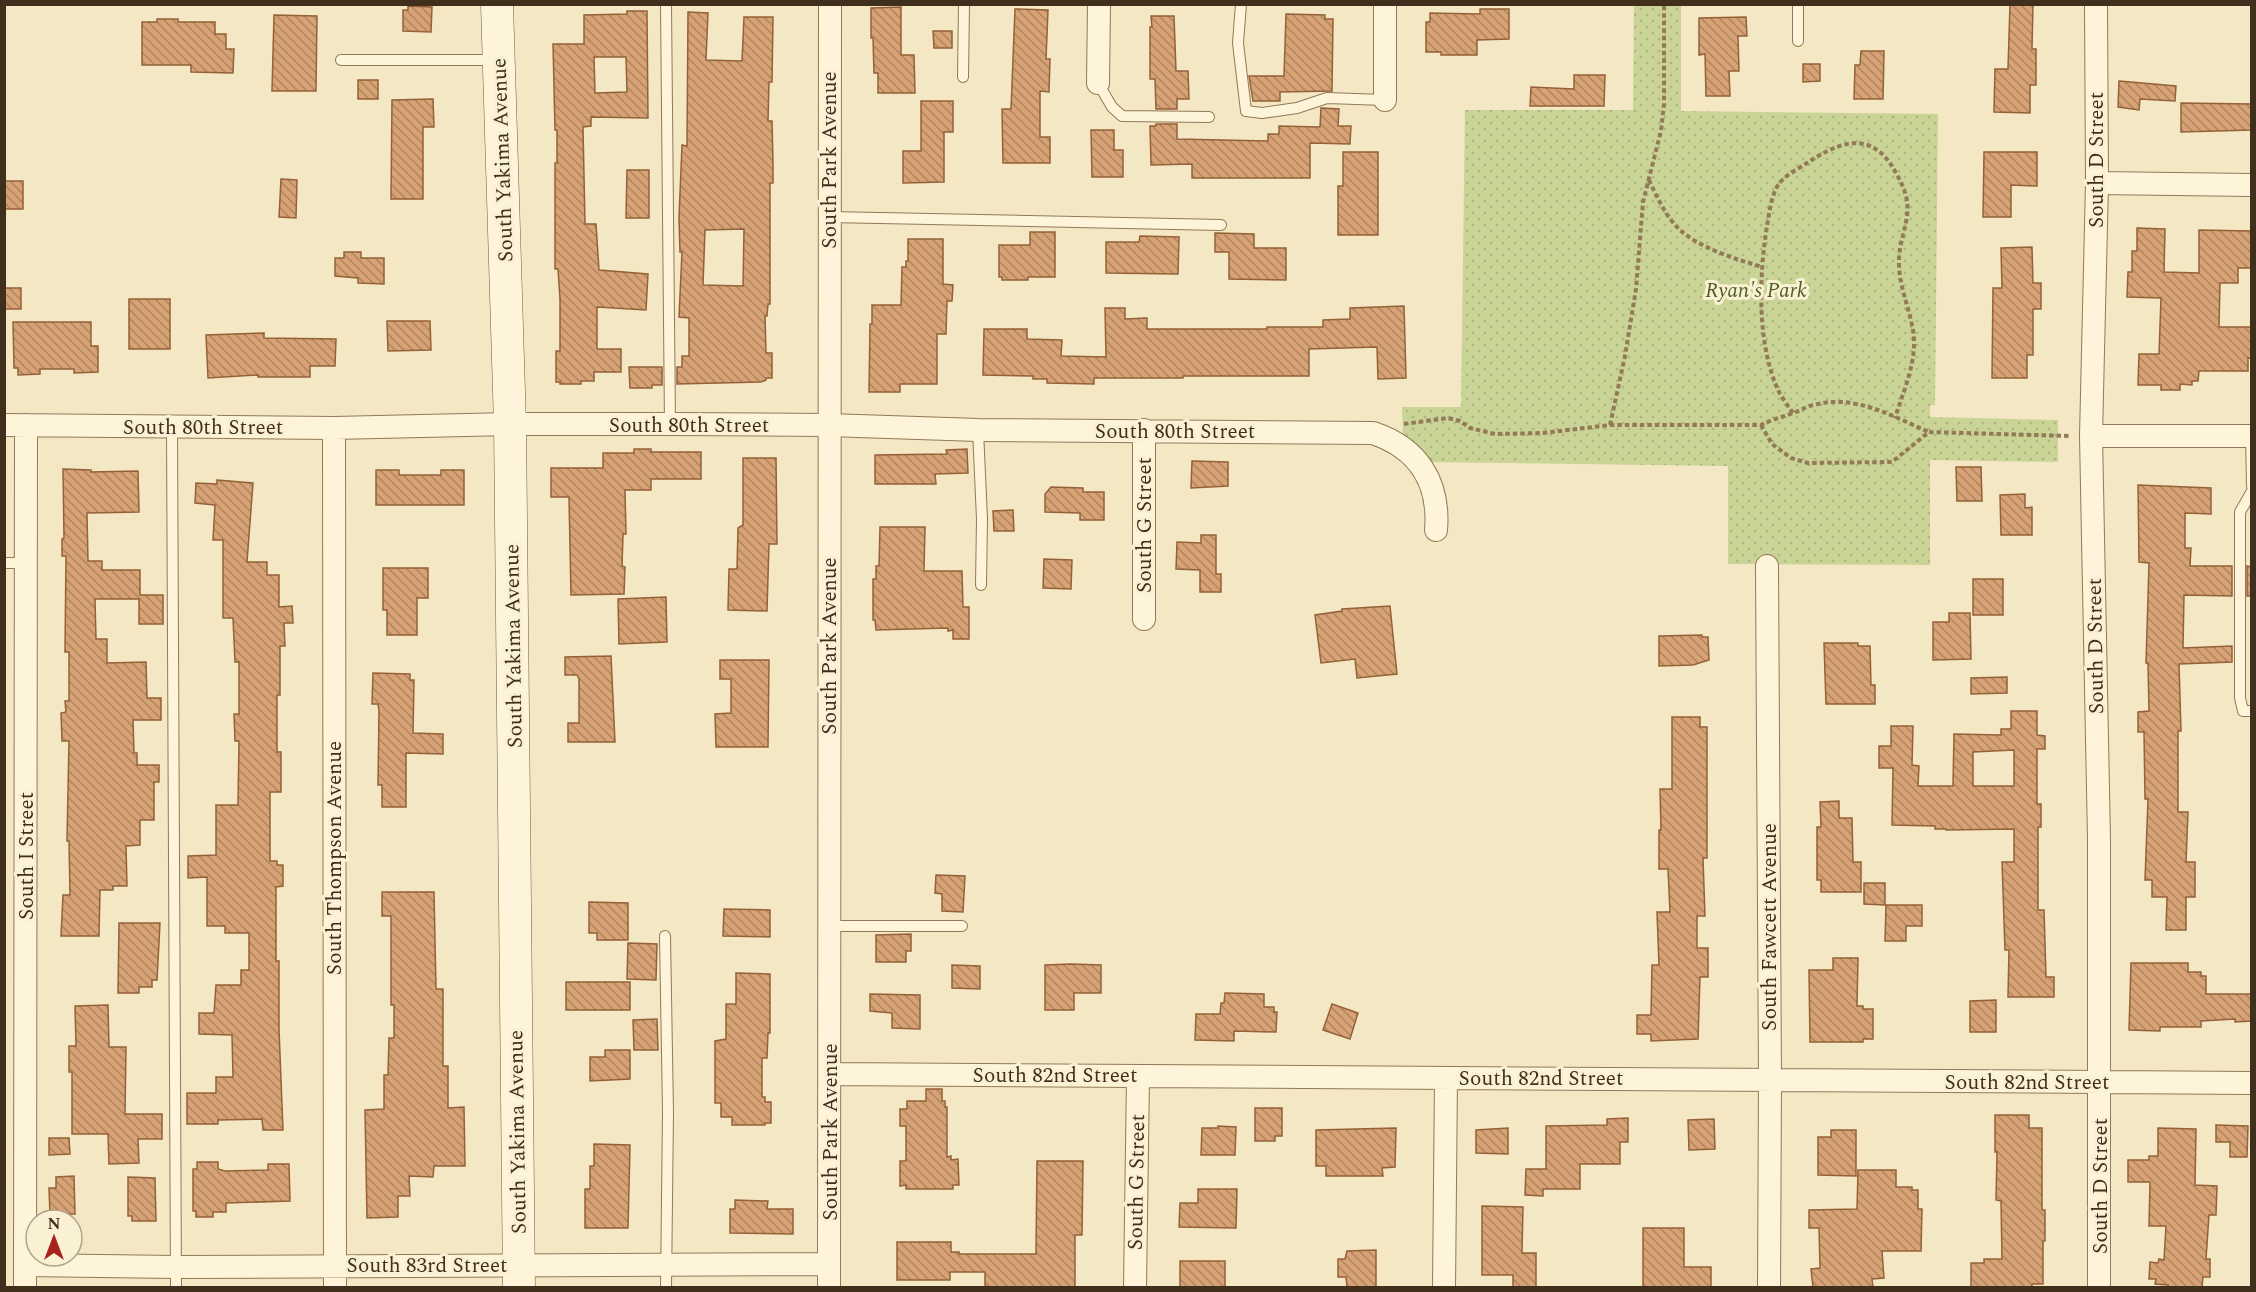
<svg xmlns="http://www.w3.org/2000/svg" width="2256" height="1292" viewBox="0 0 2256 1292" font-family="Spectral,serif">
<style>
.park{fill:url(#park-dots)}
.building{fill:url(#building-back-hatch);stroke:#946139;stroke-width:1.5;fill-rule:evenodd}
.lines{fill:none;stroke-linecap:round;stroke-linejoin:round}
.service-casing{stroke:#927957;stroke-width:12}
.minor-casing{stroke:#927957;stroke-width:24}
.secondary-casing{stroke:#73593a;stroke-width:33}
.path{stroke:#927957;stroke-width:4;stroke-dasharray:4.5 3;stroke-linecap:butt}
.service{stroke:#fdf4d9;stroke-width:10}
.minor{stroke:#fdf4d9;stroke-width:22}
.secondary{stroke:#fdf4d9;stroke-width:32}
.labels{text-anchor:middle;stroke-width:6;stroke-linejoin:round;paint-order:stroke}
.street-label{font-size:21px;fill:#402f1d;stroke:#faf1d5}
.park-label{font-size:21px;font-style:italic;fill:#4d5f21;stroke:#faf1d5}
</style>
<defs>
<pattern id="park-dots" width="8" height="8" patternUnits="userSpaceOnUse" patternTransform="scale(1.5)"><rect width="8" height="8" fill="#cad496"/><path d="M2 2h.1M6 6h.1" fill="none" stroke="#afb681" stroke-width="1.8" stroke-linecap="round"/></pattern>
<pattern id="building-back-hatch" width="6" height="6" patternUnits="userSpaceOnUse" patternTransform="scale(1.5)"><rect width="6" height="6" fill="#d7a275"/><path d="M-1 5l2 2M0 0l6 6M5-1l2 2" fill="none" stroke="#b0845f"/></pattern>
</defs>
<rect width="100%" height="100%" fill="#f4e7c4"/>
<path class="park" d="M1634,5H1681V111L1938,114L1935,405H1930V417L2058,420V462L1930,460V565L1728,564V466L1424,462L1403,438L1402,407H1461L1465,110H1633Z"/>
<path class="building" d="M2010,4H2033L2032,49H2036V85H2030V113L1994,112L1995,69H2008Z
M408,6L432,7L431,32L403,31V10H408Z
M901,7V55H914L915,93H878V73H874L873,38H871V8Z
M1015,9L1048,10L1046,59H1050L1049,92L1040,91V137H1050V163H1003L1002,109H1011Z
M1480,9H1509V39L1477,40V55H1441V52H1426V22H1430V13L1480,14Z
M627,11H647L648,118L591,117V126L583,127L585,224H596L599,270L648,274L646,310L597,307V349H621V372H594V381H581V384H560V382H556V351H560V299L558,269H555V163H557V130H555L553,44H584V15L627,14ZM594,57H626L627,92L595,93Z
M688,12L708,13L706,60L742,61L744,17H773L772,82H769L768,121H772L773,163V183H770V304H768L767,316H765L766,353H772V378H766V380L761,382L677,384V367H682V356H689V318L679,317L682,252H680L679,218L682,145L687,146ZM744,229L743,286L703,285L705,230Z
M1286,14L1325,15V19H1333L1332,91L1280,92V101H1253L1249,76H1284Z
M274,15L317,16L316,91H272Z
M1151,16H1174L1176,71H1188L1189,99H1177V109H1156L1155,79H1150V27H1152Z
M1746,17L1747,36H1738L1739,71H1729L1730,96H1706L1705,54L1699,55V18Z
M157,19H178V22H215V34H226V49H234L233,73L191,72V65H142V22H157Z
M933,31H952V48H934Z
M1861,51H1884L1883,99H1854L1855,65H1860Z
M1803,64H1820V81L1803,82Z
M1574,75H1605L1604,106H1530L1531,87L1574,89Z
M358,80H378V99H358Z
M2119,81L2176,86L2175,101L2140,99L2139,110L2118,107Z
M433,99L434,127H423V199H391L392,100Z
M921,101H953V132H944V182L903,183V151H921Z
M2181,103L2252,104V130L2181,132Z
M1321,108L1339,109L1338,126H1351L1350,144L1310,143V178H1192V164L1151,165L1150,126H1156V124H1177V139L1268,141V134H1279V126L1320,127Z
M1091,130H1114V150H1123V177H1092Z
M1343,152H1378V235H1338V186H1343Z
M1984,152H2037V186L2011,185V217H1983Z
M627,170H649V218H626Z
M281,179L297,180L296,218L279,217Z
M4,181H23V209H4Z
M2137,228L2165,229L2164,272L2199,273V230L2252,231V268H2238V283H2220L2219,327H2252V358H2248V371H2199L2198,381H2192V385L2180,384V390H2161V385H2138L2139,354H2159L2161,298L2127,297L2128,272H2132V251H2137Z
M1030,232H1055V277H1028V280H1002V277H999V245H1030Z
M1215,233L1254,234V248H1286V280L1229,279V252H1215Z
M1140,236L1179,237L1178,274L1106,273V242H1139Z
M908,239H943V284L953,285L952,301H947L946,334H937V384H900V392H869L870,324H872V305H901L902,267H906V261H908Z
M2032,247L2033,283H2041V309H2033V355H2027V378H1992L1993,288H2002L2001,248Z
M344,252H361V258H384V284L358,283V278L335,276V258H344Z
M4,288H21V309H4Z
M129,299H170V349H129Z
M1404,306L1406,378L1378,379L1377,347L1309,349V376H1183V378H1094V384L1047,383V379H1033V376L983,375L984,329H1027V339L1062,340L1061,356L1106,357L1105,308H1125V319L1147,318V329H1267V327H1323V320L1350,319V308Z
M387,321H430L431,350L388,351Z
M13,322H91V346H98V372L74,373V369H40V374L18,375V368H14Z
M264,333V338L336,339L335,366H310V377H258V375L208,378L206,335Z
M629,367H662V385H652V388H630Z
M634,449H651V452H701V479H651V490H625L626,534H623L622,566L625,567L624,594L571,595L569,497H551V468H603V453H634Z
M967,449L968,473L935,474L936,484H875V455L947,454L946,450Z
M743,458H776L777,544H769L767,611L728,610L729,569H737L738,528L743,525Z
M1192,461L1228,462V486L1191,488Z
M1956,467H1981L1982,501H1957Z
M63,469L91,470V472L138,471L139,512L87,513L88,561H102V570H140V595H163V624H139V599H95L96,639H107V663L146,662L147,698H161V720H133L134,753H137V765H159V782H154V820H140V845L126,846L127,886H113V890H100L99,936H61L63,895H70L69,841H67L69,741H62L61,713L66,712L65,701H69V652H65L66,556H62V539L64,538Z
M376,470H399V475H441V470H464V505H376Z
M217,480L253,483L247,562H267V575H279V607L292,606L293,623H284L285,646H280V695H277V752H281V792H270V861H277V865H283V886L276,887V961H279V1029L283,1130H263L262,1119L218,1120V1124H187V1093H216V1077H233L232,1035L199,1034V1013H214L216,985H241V970H249V933H225V926H207V877L188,878V856L216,855V805H238L239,741H235L234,714H239V662H235L233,618H223V540H213L215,505L195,503L196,483L217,484Z
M2138,485L2211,488V514L2185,513V548H2191L2190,566H2232V596L2184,595L2183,648L2232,646V662L2179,664L2181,731H2178V812H2188L2186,862H2195V897H2186V930H2166L2167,897H2152V880H2145L2148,799H2145L2144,732H2138V712L2149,711L2148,663H2146L2149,563L2139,562Z
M1051,487L1083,488V492H1104V520H1080V513L1045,512V494Z
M2025,494V508L2032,507V535H2001L2000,495Z
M1013,510L1014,531H994L993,511Z
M880,527H925L924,571H962L963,607H969V639H953V630L948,631V628L876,630L875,620H873V579H876V566H879Z
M1201,535H1216V574H1221V592H1200V570L1176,569L1177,542L1201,543Z
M1044,559L1072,560L1071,589L1043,588Z
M2247,566L2252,567V596H2247Z
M383,568H428V598H417V635H387V610H383Z
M1973,579H2003V615H1973Z
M666,597L667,642L619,644L618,599Z
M1390,606L1397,674L1357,678L1355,659L1321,663L1315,615L1342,611V609Z
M1949,613H1970L1971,659L1933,660V622H1949Z
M1702,635V637H1708L1709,660L1693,665L1659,666V636Z
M1824,643H1858V646H1870L1871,685H1875V704H1826Z
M611,656L615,742H568V723H579V679L577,675H565V657Z
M720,660H769L768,747H716L715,714L731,713V679H720Z
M373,673L410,674V680H414L413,733L443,734V754L406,753V807H382V785H378L379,711L378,704H372Z
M2007,677V693L1971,694V678Z
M2011,711H2037V735L2045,736V749H2037V804H2041V827H2038V910H2044L2046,977H2054V997H2008L2009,950H2005L2002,862H2014V829L1946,830V829H1935V826L1892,825L1893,768H1879V746H1891V726H1913L1912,765L1919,766L1918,786H1953L1954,734L2001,735V729H2011ZM2014,750V786H1973V752Z
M1672,717H1700V727H1707V858H1703L1705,916H1697V948H1708V977H1700L1698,1039L1651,1041V1034H1637V1015H1651L1652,965H1659L1657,912H1670L1668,869H1659V830H1661L1660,789H1672Z
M1839,801V818H1852L1853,862H1861V892H1821V880H1817V827H1821L1820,802Z
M936,875L965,876L963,912L942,911V894L935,893Z
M1864,883H1885V905L1864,904Z
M382,892H434L436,989H443V1066H448V1108L464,1107L465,1166H434L433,1177L409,1176L410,1196H398V1217L367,1218L365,1110L384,1109V1075H388L389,1038H394V1005H391V916H382Z
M589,902L628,903V940H597V933H589Z
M1886,905H1922V926H1906V941H1885Z
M724,909L770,910V937L723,936Z
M119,923H160L157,980H152V987H139V993H118Z
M911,934V951H906V962H876V935Z
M628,943L657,944L656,980L627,979Z
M1833,958H1858L1857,1006H1863V1009H1873V1039H1863V1042H1810L1809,970H1833Z
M2131,963H2188V972H2201V976H2206V994H2252V1021L2235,1022V1019L2201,1021V1027H2160V1031L2129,1030Z
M1071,964L1101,965V993H1074V1010H1045V965Z
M952,965L980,966V989L952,988Z
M736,973L770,974V1033H768L767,1058H762V1097H765V1102H771V1123H765V1125H732V1117H721V1103H715V1041L726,1039V1004H736Z
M566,982H630V1010H566Z
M1225,993L1264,994V1007H1274V1012H1277L1276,1032L1234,1031V1041L1195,1040L1196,1014H1220L1221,1003H1224Z
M870,994L920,995V1029L892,1028V1013L870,1011Z
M1996,1000V1032H1970V1001Z
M1332,1004L1358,1013L1350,1039L1323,1030Z
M108,1005L109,1047H126L125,1114H162V1139H138L139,1163L109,1164L108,1134H72V1072H69V1046H76L75,1006Z
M657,1019L658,1050H634L633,1020Z
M605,1050H630V1079L590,1081V1057H605Z
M926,1089H942V1101H945V1107H947V1157L951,1156V1160L958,1159L959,1185H953V1189H906V1185L900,1186V1161H906V1126H900V1109H907V1101H926Z
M1255,1108H1282V1136H1275V1141H1255Z
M1995,1115H2029V1128H2042V1210H2045V1241H2043V1284H2032V1287H1971V1263H1984V1259H2002L2001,1201L1996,1200L1997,1152H1995Z
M1628,1118V1142H1620V1164H1580V1189H1543V1196L1525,1195L1526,1169H1546V1126L1607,1125V1119Z
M1714,1119L1715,1149L1689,1150L1688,1120Z
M2216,1125L2248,1126L2247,1157H2230V1142H2216Z
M1218,1126L1236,1127L1235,1155H1201L1202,1128H1218Z
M1396,1128L1395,1167L1382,1168L1383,1176H1326V1166H1316V1130Z
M1508,1128V1154L1476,1153V1130Z
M2158,1128L2196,1129L2195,1185L2217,1186L2216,1215H2209L2206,1259H2210V1277H2203L2202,1287H2168V1285L2155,1284L2156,1279H2149L2150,1262L2158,1263L2159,1259L2164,1260L2166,1226H2149L2150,1182H2128V1160H2149V1156H2158Z
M1831,1130H1856V1176L1818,1175V1137H1831Z
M49,1138H69L70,1154L49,1155Z
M594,1144L630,1145L628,1228H585V1189H590V1166H594Z
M1037,1161H1083L1082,1235H1075V1287H985V1272H950V1280H897V1242H951V1252H959V1254H1036Z
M197,1162H218V1169L225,1171L268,1170V1164H289L290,1201L226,1203V1212H213V1217H196V1211H193V1169H197Z
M1858,1170H1896V1187H1912V1190H1918V1209H1922L1921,1251H1882L1884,1278L1872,1279L1873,1287H1813L1811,1269L1820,1268L1819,1228H1809V1210L1857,1209Z
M74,1176L75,1214L50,1215L49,1188H56V1177Z
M128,1177L155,1178L156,1221H132V1216H128Z
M1198,1189H1237L1236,1228L1179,1227L1180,1203H1198Z
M735,1200L768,1201L767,1209H793V1234L730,1233V1209H735Z
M1482,1206L1523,1207L1522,1253H1536V1287H1513V1275H1482Z
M1643,1228H1684V1267H1711V1287H1643Z
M1376,1250V1287H1347L1346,1277H1338V1259H1345L1347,1251Z
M1180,1261H1225V1287H1180Z"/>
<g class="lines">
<defs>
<path id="service" d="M666,4L670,424
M1241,4L1238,43L1246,111L1262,113L1297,108L1327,98L1385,100
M1798,4V41
M341,60H496
M963,77L964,4
M1098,83L1112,107L1122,116L1209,117
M829,217L1221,225
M172,428L176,1288
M978,430L982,519L981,585
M2251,436L2252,486
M2252,491L2240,512V698L2243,711H2252
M4,563H26
M830,926H962
M665,936L668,1112L666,1288"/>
<path id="minor" d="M1385,4V100
M2096,4L2097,183L2091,436L2099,840V1288
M1098,83L1099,4
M2097,183L2252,185
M4,425L334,428L510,424H670L828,425L978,430L1373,433C1418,448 1440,482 1436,530
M334,428L335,1288
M2091,436H2252
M1767,566L1770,1080L1769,1288
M1144,619V430
M830,1074L2252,1083
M25,1265L176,1267L829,1264
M25,1288L26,425
M829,1288L830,4
M1135,1288L1138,1076
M1444,1288L1446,1078"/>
<path id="secondary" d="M497,4L510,424L519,1288"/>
</defs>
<use href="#service" class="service-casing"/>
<use href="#minor" class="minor-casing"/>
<use href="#secondary" class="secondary-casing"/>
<path class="path" d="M1649,180C1657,197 1665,215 1678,228C1697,247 1737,260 1763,267
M1793,413C1788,406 1782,398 1778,390C1756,341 1759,272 1768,220C1770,208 1772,195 1778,185C1784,176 1798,169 1807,163C1836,144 1866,130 1890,163C1896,173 1903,184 1906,196C1912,219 1898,240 1899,263C1899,286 1909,307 1913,330C1918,360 1904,389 1895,418
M1404,424L1448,418L1460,421L1470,428L1495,434L1543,433L1610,425H1761C1773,419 1783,417 1796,412C1803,409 1810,405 1818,404C1857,395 1894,417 1929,432
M1610,425L1625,356L1636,289L1643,202L1661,131L1664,104V4
M1761,425L1772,444L1791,458L1808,463L1892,462L1929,432L2070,436"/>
<use href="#service" class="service"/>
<use href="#minor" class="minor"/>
<use href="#secondary" class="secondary"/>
</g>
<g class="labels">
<g class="street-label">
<text transform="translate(502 160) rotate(-92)" y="7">South Yakima Avenue</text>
<text transform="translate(829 160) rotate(-90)" y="7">South Park Avenue</text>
<text transform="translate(2096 160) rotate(-90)" y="7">South D Street</text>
<text x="689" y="432">South 80th Street</text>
<text x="203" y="434">South 80th Street</text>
<text x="1175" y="438">South 80th Street</text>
<text transform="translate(1144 525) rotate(-90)" y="7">South G Street</text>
<text transform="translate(513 646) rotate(-91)" y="7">South Yakima Avenue</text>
<text transform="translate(829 646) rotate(-90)" y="7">South Park Avenue</text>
<text transform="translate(2095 646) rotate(-91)" y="7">South D Street</text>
<text transform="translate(26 856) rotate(-90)" y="7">South I Street</text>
<text transform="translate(334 858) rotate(-90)" y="7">South Thompson Avenue</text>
<text transform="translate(1769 927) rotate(-90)" y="7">South Fawcett Avenue</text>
<text x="1055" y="1082">South 82nd Street</text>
<text x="1541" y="1085">South 82nd Street</text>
<text x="2027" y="1089">South 82nd Street</text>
<text transform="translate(517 1132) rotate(-91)" y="7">South Yakima Avenue</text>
<text transform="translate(830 1132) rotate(-90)" y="7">South Park Avenue</text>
<text transform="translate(1136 1182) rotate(-89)" y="7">South G Street</text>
<text transform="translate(2100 1186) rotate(-90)" y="7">South D Street</text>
<text x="427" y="1272">South 83rd Street</text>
</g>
<g class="park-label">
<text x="1756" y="297">Ryan's Park</text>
</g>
</g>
<rect width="2256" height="1292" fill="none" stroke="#402f1d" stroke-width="12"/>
<g transform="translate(54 1238)"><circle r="28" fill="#faf1d5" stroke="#b0a38b" stroke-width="1.5"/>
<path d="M0-4.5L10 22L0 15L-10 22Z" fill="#a9231e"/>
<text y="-9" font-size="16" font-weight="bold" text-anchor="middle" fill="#402f1d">N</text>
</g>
</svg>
